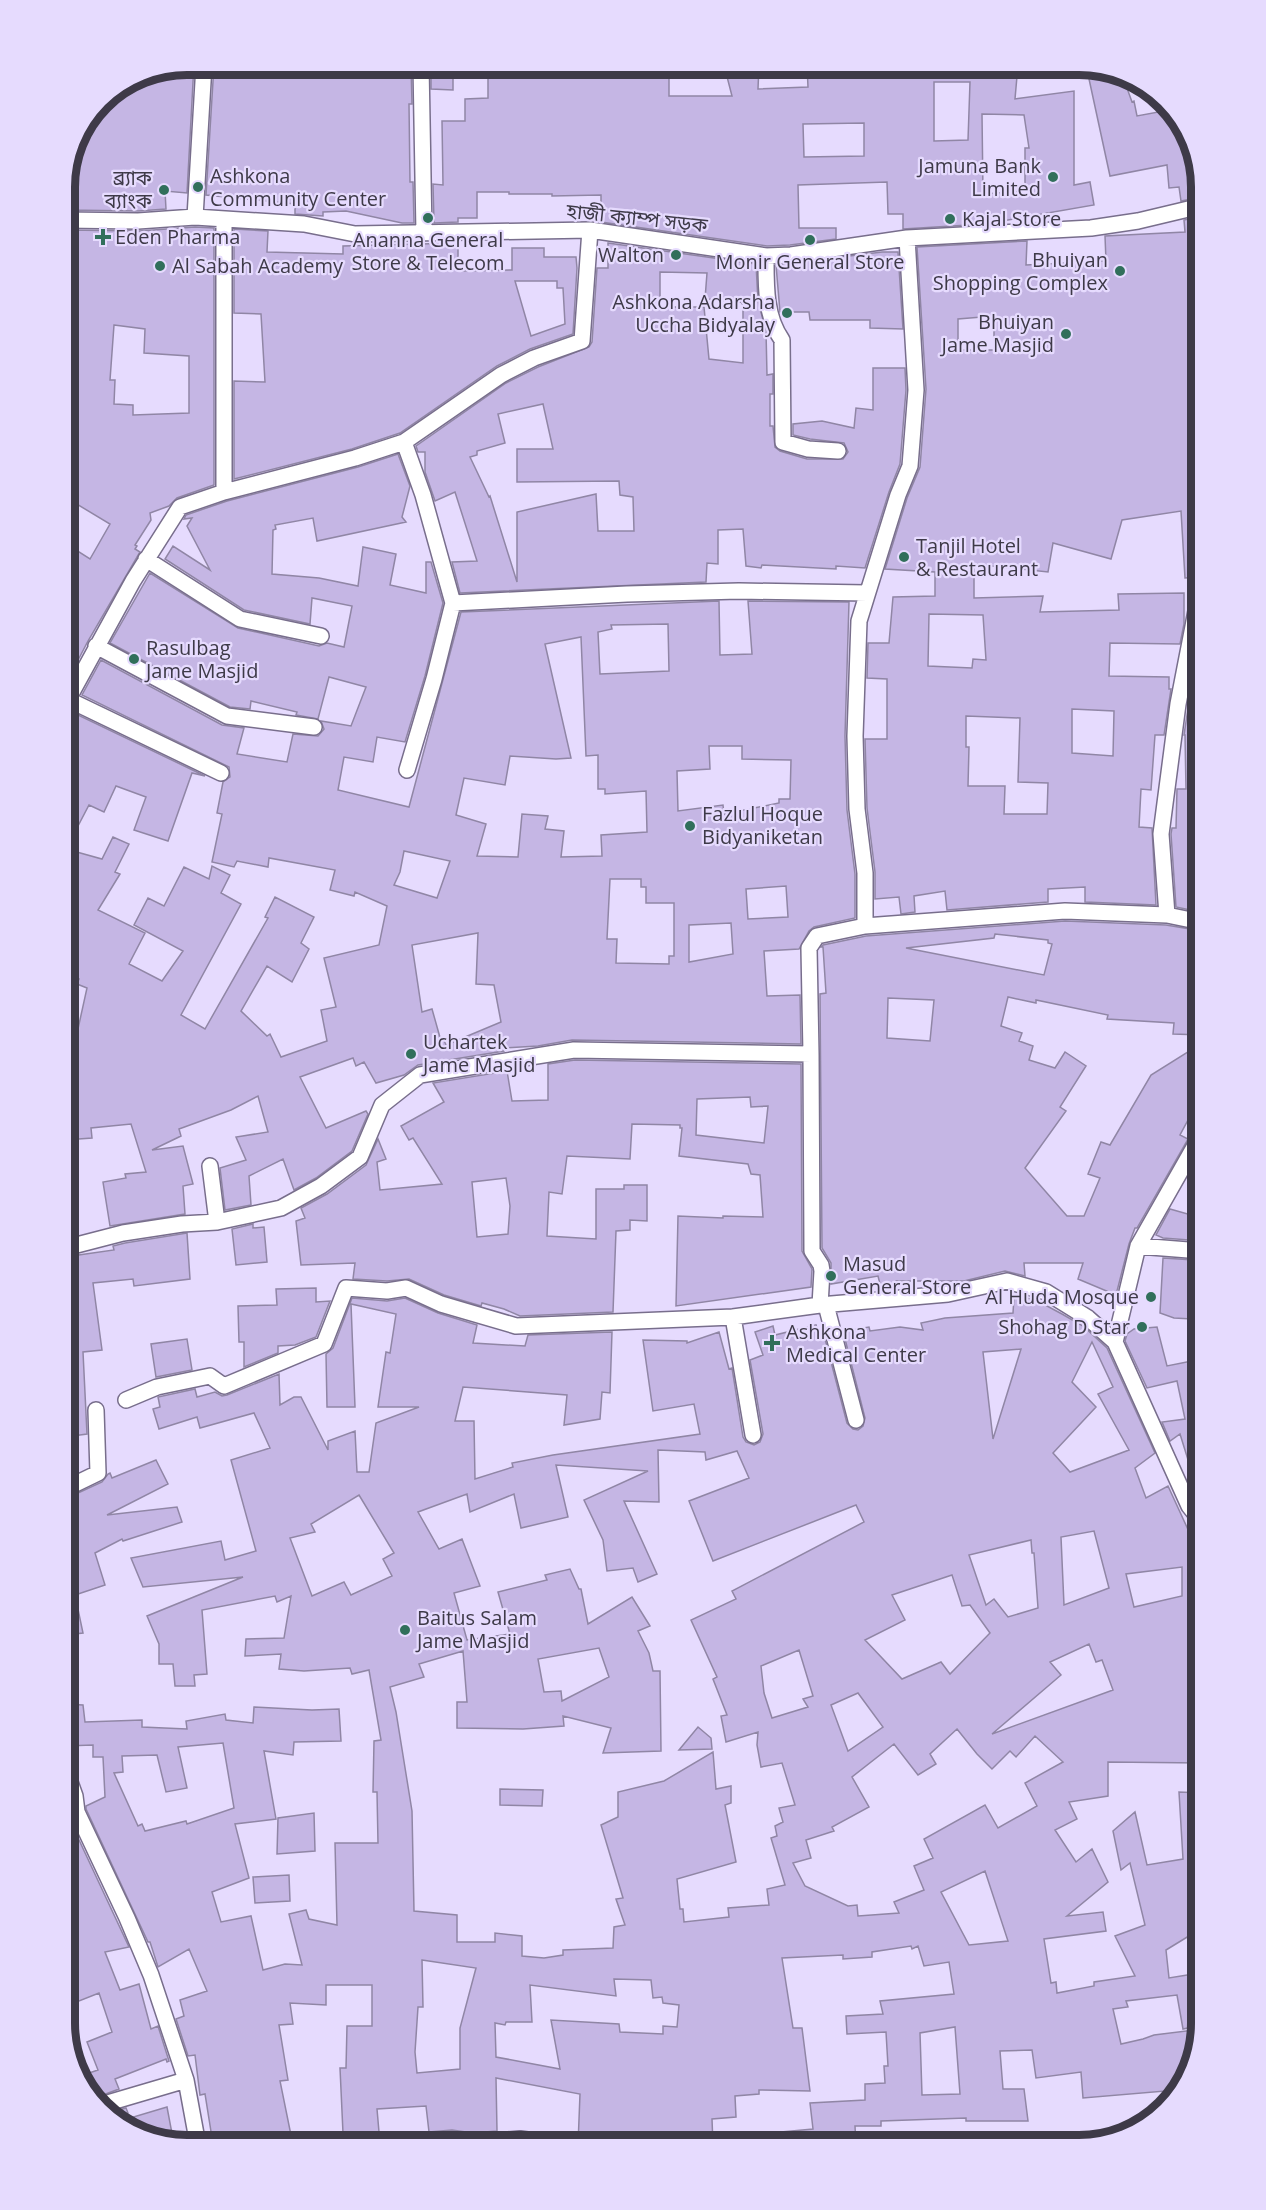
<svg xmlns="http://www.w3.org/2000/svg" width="1266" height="2210" viewBox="0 0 1266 2210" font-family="'Open Sans','Noto Sans Bengali',sans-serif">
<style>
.building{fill:#c5b6e4;stroke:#9086a5;stroke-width:1.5;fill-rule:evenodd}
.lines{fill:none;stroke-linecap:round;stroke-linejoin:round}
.street-casing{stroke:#786e8c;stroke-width:18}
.street{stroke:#fff;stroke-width:15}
.poi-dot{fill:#316f5b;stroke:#e6dbfe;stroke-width:2}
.labels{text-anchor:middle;stroke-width:4.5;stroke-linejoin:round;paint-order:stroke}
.poi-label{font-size:20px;fill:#3e3a48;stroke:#e6dbfe;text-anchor:start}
.street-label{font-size:20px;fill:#3e3a48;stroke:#e6dbfe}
.rim{fill:none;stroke:#3e3a48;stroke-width:8}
</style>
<rect width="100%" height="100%" fill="#e6dbfe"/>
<path class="building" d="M187,64H194L187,193L165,191L166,209L138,211L65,210V179L77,133L101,100L140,74Z
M214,65H287V69L322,68V65H411L412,104H409L410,182H413L414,223H402L346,211L323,212V216L295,214V204L206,195Z
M431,65H453V90L431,89Z
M488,65H641V75H669V96H732L724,65H759L758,89L808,87L807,65H1018L1015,99L1074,91V185L1090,182L1094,205L985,224L903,229V214H888L887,182L798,185L799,228H836V239L790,245L767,246L601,222V195L552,196V194H509V192H477V218H458V222L434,223L433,184L443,185L442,121H465V99L488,98ZM934,82H970L968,140L934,141ZM982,114L1024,115L1029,148H1025V191L983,194ZM864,123V156L804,157L803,124Z
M1086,65L1123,77L1132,102L1134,101L1137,116L1169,110L1189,133L1202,187V197L1181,201L1179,187L1169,188L1167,165L1110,176Z
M1202,216V286H1200L1202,309V577L1185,578L1181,511L1122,520L1111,559L1053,543L1048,572L974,564V598L1043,596L1040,612L1119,610L1118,594L1184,593V624L1180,644L1110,643L1109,676L1169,677V689H1171L1164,735H1155L1151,790L1141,789L1139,827L1152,828L1156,905L1085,902V887L1048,889V902L947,910L945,891L914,896L915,912L901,914L899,897L875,899V872L867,808L865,739H887V679L867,678L868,643H889L893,597L935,596V572L885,569L907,498L920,467L926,389L917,247L1027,241L1026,265L1106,261L1105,236L1185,232L1184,220ZM994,316V350H958V319ZM929,614L983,615L986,660L973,659L972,668L928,666ZM1072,709L1114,711L1113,756L1072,753ZM966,716L1020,718L1018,782L1048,783L1047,814H1004L1005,786H968L969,747H966Z
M195,227L214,228V485L177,498L169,506L150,513L151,520L135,545L137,546L135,549L140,552L88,641L65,685V561L73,548L90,559L110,524L65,497V488L70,487V456L65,457L66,230L139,231ZM114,325L145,329L144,353L189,356V413L133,415V405L114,404L115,380H110Z
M234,229L268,231L267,252L343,254V246L458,243V271L512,270V248H544V257H576L577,268L573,334L530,349L497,366L400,433L352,449L234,479V381L265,382L261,314L234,313ZM515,281H557V288H563L565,324L531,336Z
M608,243L756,264L758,301L766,331L767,375L773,374V394H770V426H773L775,447L780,451L807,459H843L848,452L844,443L810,439L793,435V424L822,421L854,428L856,408L873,410V368H905L906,390L900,464L889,492L865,568L836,566V569L762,565L761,568L746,566L743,529L718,530V564L707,563L706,582L460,593L452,562L477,561L455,492L435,501L425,472V452H418L416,446L506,383L538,367L589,347L592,342L597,268H608ZM660,272L707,273L705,299L741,302L743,305V363L709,359L704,307H660ZM543,404L553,449H517V482L619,481L620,495L633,497L634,531H598L596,494L517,512V582L490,496L489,497L470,457L477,455V451L505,443L498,414Z
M882,252H898L903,329L870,328V320H810L809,312H780L776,265Z
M398,454L410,486L402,517L406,522L317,541L313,518L275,525L276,529L273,530L272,574L319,578L358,586L363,547L396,554L390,585L426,593V562H431L443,603L425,676L405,742L377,737L373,762L344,757L338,790L409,807L461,612L719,601L720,655L752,654L748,601L849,602L845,736L847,810L855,874V918L814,927L809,931L799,949L764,951L767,996L800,995L801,1044L572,1040L538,1046L504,1048V1051L418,1065L404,1075L376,1083L364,1062L356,1066L353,1058L300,1077L326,1128L366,1111L368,1114L352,1151L316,1178L294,1190L283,1159L249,1176L251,1205L225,1210L220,1168L246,1160L236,1137L268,1132L258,1096L231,1110L179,1129L181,1136L152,1150L183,1146L193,1184L183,1186L185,1214L110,1226L103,1182L126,1178L125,1174L146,1172L131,1124L91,1128L92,1138L65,1140V1047H74L87,988L77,984L79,979L65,975V929L71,927L76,920L71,911L65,909V775L74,754L65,750V736L74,713L205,776L192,773L168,841L134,830L146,797L116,786L104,812L89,805L66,849L102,859L113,837L129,844L115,872L120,874L98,910L145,933L129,964L162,981L183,951L134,925L148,898L164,906L184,867L209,879L212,866L230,875L221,893L241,904L181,1015L205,1029L268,918L265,917L275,897L314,917L301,943L309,949L292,982L267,966L241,1011L267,1036L270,1034L281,1057L327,1041L321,1010L336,1007L324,958L379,945L387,906L355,892L354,896L330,890L335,870L269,858L268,867L237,861L234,867L212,862L222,814L217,813L223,782L230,777L229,767L82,695L101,660L222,725L244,728L237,754L287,762L293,734L318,736L324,729L321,721L351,726L366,687L329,677L318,719L296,715L297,712L251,701L250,709L230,707L110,643L150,573L238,628L319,646L327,643L344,647L352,606L312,598L310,624L244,610L165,559L173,546L210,570L187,526L192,518L184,519L186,515L227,501L358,467ZM668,624L669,671L600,674L598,632L612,629L611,625ZM581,637L586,756L598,755V789H605V794L646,791L647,832L601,835L602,856L561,857L564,831L545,829L548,816L522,814L518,857L477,856L486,824L456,815L464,778L505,785L510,756L556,759L571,758L545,644ZM709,746H742V759L791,760L790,799H779V803L724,814L723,805L678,811L677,771L710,769ZM404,851L450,861L437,898L394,885L400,872ZM610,879H641V887H646V903H674V956H669V964L616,963L617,939H607ZM786,886L788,917L748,919L746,889ZM731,923L733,954L689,962V925ZM478,933L476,984L494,985L501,1022L446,1045L444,1040L441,1041L432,1009L422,1012L412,945Z
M1191,689H1202V878H1195V911L1176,907L1171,834L1172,828H1176L1177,789H1186L1185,735H1184Z
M1065,921L1166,925L1202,931V1035L1173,1034L1174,1023L1107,1019L1108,1015L1036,1000V1003L1008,997L1001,1026L1022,1033L1019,1041L1033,1046L1029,1060L1055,1068L1065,1052L1086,1066L1060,1107L1066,1111L1025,1168L1067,1216H1084L1100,1178L1088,1174L1101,1142L1110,1145L1151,1075L1202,1043V1094L1180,1135L1188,1139L1137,1228H1135L1129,1244L1116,1295L1078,1279L1083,1263H1024L1025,1276L1005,1271L964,1281H896V1287L881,1288L878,1276L831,1284V1263L822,1248L820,994L826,993L823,947H821L823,945L866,936ZM995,934L1048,940V943L1052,944L1044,975L906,948L994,938ZM888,998L934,1000L930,1041L887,1038Z
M575,1060L801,1064L802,1251L812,1269L811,1287L676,1306L678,1216L723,1218V1216L763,1217L760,1175L751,1174L748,1164L679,1156L682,1128H680V1125L632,1124L630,1159L567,1156L562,1194L549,1192L547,1236L596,1239V1189H624V1185H647V1221L630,1220V1230L616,1231L613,1312L520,1316L504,1309L482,1303L481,1306L444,1295L409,1279L387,1281L353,1279L355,1263L301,1265L296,1221L305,1218L301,1208L327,1194L366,1165L378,1139L386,1159L377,1162L380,1190L442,1184L413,1138L409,1140L401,1126L444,1102L433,1083L507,1071L512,1101L548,1100V1064ZM750,1097L751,1107L768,1106L764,1143L696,1135L697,1099ZM506,1178L510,1206L508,1234L477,1237L472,1182Z
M1170,1209L1202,1218V1241L1163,1238L1156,1235Z
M253,1224V1228L264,1227L267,1262L236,1265L232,1229Z
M187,1233L190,1279L134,1286L133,1279L93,1283L102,1350L83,1352L87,1434L65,1437V1409L70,1408L67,1354H65V1305L68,1304L65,1257L114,1250L113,1246L125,1243Z
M1163,1258L1194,1260L1192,1319L1174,1318L1160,1313Z
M316,1288V1302L330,1301L316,1337L295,1345L278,1346V1353L244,1367V1342H239L238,1306L277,1305L276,1289Z
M1014,1297L1034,1299L1062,1314L1083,1326L1107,1348L1155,1453L1135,1468L1146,1498L1168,1486L1202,1560V1763L1108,1762V1796L1069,1802L1077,1819L1055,1830L1076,1862L1092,1849L1108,1882L1067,1916L1103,1912L1106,1931L1044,1939L1051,1983L1056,1982L1057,1993L1094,1986V1982L1135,1976L1115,1936L1145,1925L1130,1863L1121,1870L1113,1831L1135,1812L1147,1865L1183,1859L1179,1792L1202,1793V1880H1194L1202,1910V1928L1166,1950L1169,1978L1200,1973L1201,2025L1183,2029L1177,1995L1126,2001L1128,2007L1113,2009L1121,2044L1143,2039L1154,2035L1194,2030L1195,2044L1181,2091L1166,2104L1165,2091L1083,2098L1081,2072L1036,2078L1032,2050L1000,2051L1003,2089H1024L1028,2121H966V2118L881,2121V2126H855L856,2145H760L759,2134L813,2129L810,2103L865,2100V2084L885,2083L884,2066H888L886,2032L847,2034L846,2016L883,2014L880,2001L954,1994L949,1962L924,1966L918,1946L912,1949L911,1946L872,1952V1957L843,1959V1955L782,1958L793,2028H802L810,2091L759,2090V2094L735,2096L736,2117L712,2119L713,2145H578L580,2094L496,2078L497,2131L473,2133L452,2130L429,2132L426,2106L377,2109L379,2132L343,2133L340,2068H346L347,2026H372V1985H326V2005L290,2003L293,2024L279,2025L288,2080L280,2081L293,2145L213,2144L205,2094L200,2095L195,2055L188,2056L176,2019L184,2016L180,2000L207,1991L189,1949L158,1967L150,1942H148L86,1809V1806L105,1797L103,1757H93V1745L65,1746V1704L83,1705L85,1722L142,1720V1727L187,1729L186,1721L225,1714L226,1720L253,1723L254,1707L312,1710L339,1709L341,1741L294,1742L293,1755L264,1751L276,1819L235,1824L249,1878L212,1892L221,1922L251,1916L263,1970L285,1964L302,1965L289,1914L306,1910L309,1919L337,1925L335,1843H378L377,1792H373L374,1741L381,1740L369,1670L352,1674L350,1668L304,1671L279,1669L281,1654L245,1656L246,1639L284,1638L291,1596L277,1602L275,1596L202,1610L207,1674L194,1675L195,1686H175L173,1664H159V1644L147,1616L243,1577L143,1587L131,1558L221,1541L225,1560L256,1551L231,1460L270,1448L254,1413L200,1428L197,1417L159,1429L153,1409L160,1407L158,1397L195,1389L197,1397L215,1392L222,1396L227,1395L279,1374L280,1405L294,1397H301L328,1450V1441L355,1431L357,1472H369L376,1423L419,1407H378L386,1352L390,1353L396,1314L351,1304L355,1407H327L326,1354L333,1348L352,1298L387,1301L405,1298L438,1313L477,1325L473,1343L525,1346L528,1335L612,1332L610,1393L602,1392L600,1419L564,1425L567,1395L463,1387L455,1421H474L475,1479L513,1467L512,1463L553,1455L700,1434L694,1404L653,1411L643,1340L687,1341V1343L719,1332L729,1369L732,1368L743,1437L746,1442L754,1445L760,1442L763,1434L750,1360L763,1355L755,1332L773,1326L775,1335L816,1325L819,1336L824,1335L847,1423L853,1429L858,1430L863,1426L865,1418L843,1331L869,1327L870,1331L900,1327L923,1330L921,1323L945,1318L1013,1313ZM1092,1342L1113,1387L1098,1394L1129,1450L1070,1472L1053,1453L1096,1407L1072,1382ZM1021,1349L993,1439L983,1352ZM658,1450L705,1452L706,1460L737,1451L749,1478L689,1501L713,1561L856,1505L864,1522L732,1591L736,1599L691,1620L717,1677L713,1679L727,1715L721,1716L726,1742L758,1732L757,1745L761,1767L782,1763L795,1805L779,1808L783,1822L775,1826L777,1836L771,1838L785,1885L767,1889L769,1905L728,1908L729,1917L684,1922L683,1909H680L677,1879L736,1862L725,1805L731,1803V1786L716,1789L713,1752L664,1781L618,1792V1817L601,1825L623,1898L616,1899L625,1925L614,1927L613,1948L563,1950V1955L544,1958L522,1956V1936L495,1933V1942H457V1915L414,1911L412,1811L396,1712L390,1687L424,1677L419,1664L463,1651L467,1702H457V1728L523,1729L564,1726L563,1716L611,1728L603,1753L661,1751L660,1671H653L649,1653L638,1631L650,1626L632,1597L588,1624L581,1589H579L570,1569L545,1575L547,1580L498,1592L510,1634L467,1640L454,1593L480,1586L462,1539L439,1549L418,1512L467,1494L470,1512L514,1494L521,1528L568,1517L556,1465L648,1471L584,1500L603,1540L607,1571L633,1568L638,1582L657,1574L624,1501L659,1502ZM359,1495L394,1553L383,1559L392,1576L351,1595L344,1582L312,1596L290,1538L315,1532L311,1524ZM1094,1531L1109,1588L1064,1605L1061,1537ZM1031,1540L1032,1553H1034L1038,1608L1008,1617L994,1599L986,1605L969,1555ZM1182,1567V1596L1134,1607L1126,1574ZM952,1575L962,1606L970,1605L990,1633L950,1674L941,1662L902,1679L865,1640L905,1620L892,1595ZM1089,1644L1096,1662L1102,1660L1113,1690L992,1734L1061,1675L1050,1662ZM599,1648L609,1677L562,1701L561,1691L544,1692L538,1659ZM799,1650L813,1696L803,1699L808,1707L772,1718L764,1693L761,1666ZM858,1693L883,1727L848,1751L831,1705ZM957,1729L977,1754L992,1769L1010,1751L1016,1757L1035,1736L1063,1762L1025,1783L1037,1806L998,1828L985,1805L924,1839L933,1858L914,1866L924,1890L894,1902L899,1913L858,1916L857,1905L848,1906L805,1886L793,1863L811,1858L806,1840L834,1831L832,1827L869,1807L852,1777L894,1744L918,1775L936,1764L930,1754ZM223,1743L234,1808L187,1824L186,1821L145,1831L142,1824L138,1826L114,1773L123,1772L122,1756L157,1755L166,1792L187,1788L178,1747ZM985,1871L1008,1941L969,1945L941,1892ZM422,1960L476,1968L460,2028V2069L417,2073L415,2052L418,2007H423ZM614,1979L651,1980L653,1998L662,1997L663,2003L679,2005L677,2027L663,2026V2034L620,2032L619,2024L551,2020L560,2069L496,2057L495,2023L505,2025L506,2022H532L530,1985L616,1996ZM955,2027L960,2094L922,2095L920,2033Z
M1157,1327L1167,1366L1202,1359V1492H1198L1180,1434L1170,1441L1162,1422L1185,1419L1177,1381L1147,1388L1125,1341L1127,1334L1134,1329Z
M187,1339L192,1370L156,1377L151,1344Z
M156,1460L168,1484L107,1515L177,1507L182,1522L123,1541L122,1539L95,1553L105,1585L75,1595L83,1633L65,1635V1580L69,1579L65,1565V1499L102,1482L108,1474L110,1473L112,1478Z
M698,1727L711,1738L712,1749L679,1750Z
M500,1789L543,1790L542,1806L500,1805Z
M314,1813L315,1851L277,1854L278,1818Z
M72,1825L129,1947L105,1952L120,1990L139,1984L151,2029L158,2026L169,2061L167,2062L166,2059L115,2079L119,2089L95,2098L77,2077L98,2070L87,2042L112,2032L99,1993L64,2007L65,1907L74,1903L65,1875V1827Z
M289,1875L290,1901L255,1903L253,1877Z
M167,2107L174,2144L131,2129L130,2118Z
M126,2108L128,2113L113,2119L108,2113Z"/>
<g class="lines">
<defs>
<path id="street" d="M421,65L424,233
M195,217L204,65
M65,220L138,221L195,217L304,224L355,234L590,230L766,256L791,255L907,238L1091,228L1138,221L1201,206
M766,256C766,285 765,316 782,340L783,442L808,449L838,451
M404,442L423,495L453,603L434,679L407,770
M224,492V219
M146,559L240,619L321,636
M453,603L627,594L739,591L867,593
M96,646L227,716L314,727
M65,698L221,773
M65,705L133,581L180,507L224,492L355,458L404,442L501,375L534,358L582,341L590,230
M1167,915L1161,834L1178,704L1196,611L1201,599
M65,919H66
M865,926V873L857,809L855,736L859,621L898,495L910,466L916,390L907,238
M811,1054L812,1251L821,1265L822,1271L820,1305
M210,1166L217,1222
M1138,1246L1201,1251
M65,1248L123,1233L182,1224L217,1222L281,1208L321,1186L360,1157L382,1105L420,1075L574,1050L811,1054L809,948L817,936L865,926L1065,911L1167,915L1201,922
M826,1305L856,1420
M733,1317L753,1435
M1115,1342L1138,1246L1201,1135
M126,1400L157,1387L210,1376L224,1386L324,1344L346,1288L387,1291L406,1288L441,1304L516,1326L733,1317L820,1305L948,1294L1007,1281L1046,1292L1088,1318L1115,1342L1189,1506L1201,1521
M65,1489L98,1473L96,1410
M77,1812L127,1918L151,1975L186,2080L101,2105
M65,1817L77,1812L75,1796L65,1768
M186,2080L198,2145
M383,2145L408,2141L428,2142L451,2140L473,2143L520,2139L565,2145"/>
</defs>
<use href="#street" class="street-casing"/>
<use href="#street" class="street"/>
</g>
<g class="poi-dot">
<circle cx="1053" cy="177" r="6"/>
<circle cx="198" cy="187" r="6"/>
<circle cx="164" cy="190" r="6"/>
<circle cx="428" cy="218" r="6"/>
<circle cx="950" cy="219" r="6"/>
<path d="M100 228h6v6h6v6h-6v6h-6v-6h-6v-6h6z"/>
<circle cx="810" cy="240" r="6"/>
<circle cx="676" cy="255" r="6"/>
<circle cx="160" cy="266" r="6"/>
<circle cx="1120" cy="271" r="6"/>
<circle cx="787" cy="313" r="6"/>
<circle cx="1066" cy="334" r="6"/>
<circle cx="904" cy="557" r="6"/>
<circle cx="134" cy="659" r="6"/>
<circle cx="690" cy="826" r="6"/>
<circle cx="411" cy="1054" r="6"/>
<circle cx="831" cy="1276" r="6"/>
<circle cx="1151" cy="1297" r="6"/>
<circle cx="1142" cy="1327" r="6"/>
<path d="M769 1334h6v6h6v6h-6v6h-6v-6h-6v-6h6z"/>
<circle cx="405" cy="1630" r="6"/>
</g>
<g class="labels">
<g class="poi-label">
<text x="1041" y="173" text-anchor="end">Jamuna Bank<tspan x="1041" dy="23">Limited</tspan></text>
<text x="210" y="183">Ashkona<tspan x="210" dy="23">Community Center</tspan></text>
<text x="152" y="185" text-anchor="end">ব্র্যাক<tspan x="152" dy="23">ব্যাংক</tspan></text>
<text x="962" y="226">Kajal Store</text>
<text x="115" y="244">Eden Pharma</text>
<text x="428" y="247" text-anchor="middle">Ananna General<tspan x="428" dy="23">Store &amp; Telecom</tspan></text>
<text x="664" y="262" text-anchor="end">Walton</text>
<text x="1108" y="267" text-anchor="end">Bhuiyan<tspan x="1108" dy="23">Shopping Complex</tspan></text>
<text x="810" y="269" text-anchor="middle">Monir General Store</text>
<text x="172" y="273">Al Sabah Academy</text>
<text x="775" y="309" text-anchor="end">Ashkona Adarsha<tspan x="775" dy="23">Uccha Bidyalay</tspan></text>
<text x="1054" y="329" text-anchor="end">Bhuiyan<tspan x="1054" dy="23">Jame Masjid</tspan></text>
<text x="916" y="553">Tanjil Hotel<tspan x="916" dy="23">&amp; Restaurant</tspan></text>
<text x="146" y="655">Rasulbag<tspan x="146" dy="23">Jame Masjid</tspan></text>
<text x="702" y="821">Fazlul Hoque<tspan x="702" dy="23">Bidyaniketan</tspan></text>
<text x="423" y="1049">Uchartek<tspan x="423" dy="23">Jame Masjid</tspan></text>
<text x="843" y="1271">Masud<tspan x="843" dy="23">General Store</tspan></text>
<text x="1139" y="1304" text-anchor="end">Al Huda Mosque</text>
<text x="1130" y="1334" text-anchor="end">Shohag D Star</text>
<text x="786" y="1339">Ashkona<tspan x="786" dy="23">Medical Center</tspan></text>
<text x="417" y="1625">Baitus Salam<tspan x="417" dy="23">Jame Masjid</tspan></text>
</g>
<g class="street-label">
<text transform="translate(637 218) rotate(6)" y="7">হাজী ক্যাম্প সড়ক</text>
</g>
</g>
<path d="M0 0H1266V2210H0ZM187 75H1079A112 112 0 0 1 1191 187V2023A112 112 0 0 1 1079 2135H187A112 112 0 0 1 75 2023V187A112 112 0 0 1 187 75Z" fill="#e6dbfe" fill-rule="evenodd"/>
<path class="rim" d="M187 75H1079A112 112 0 0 1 1191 187V2023A112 112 0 0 1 1079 2135H187A112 112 0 0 1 75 2023V187A112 112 0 0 1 187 75Z"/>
</svg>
